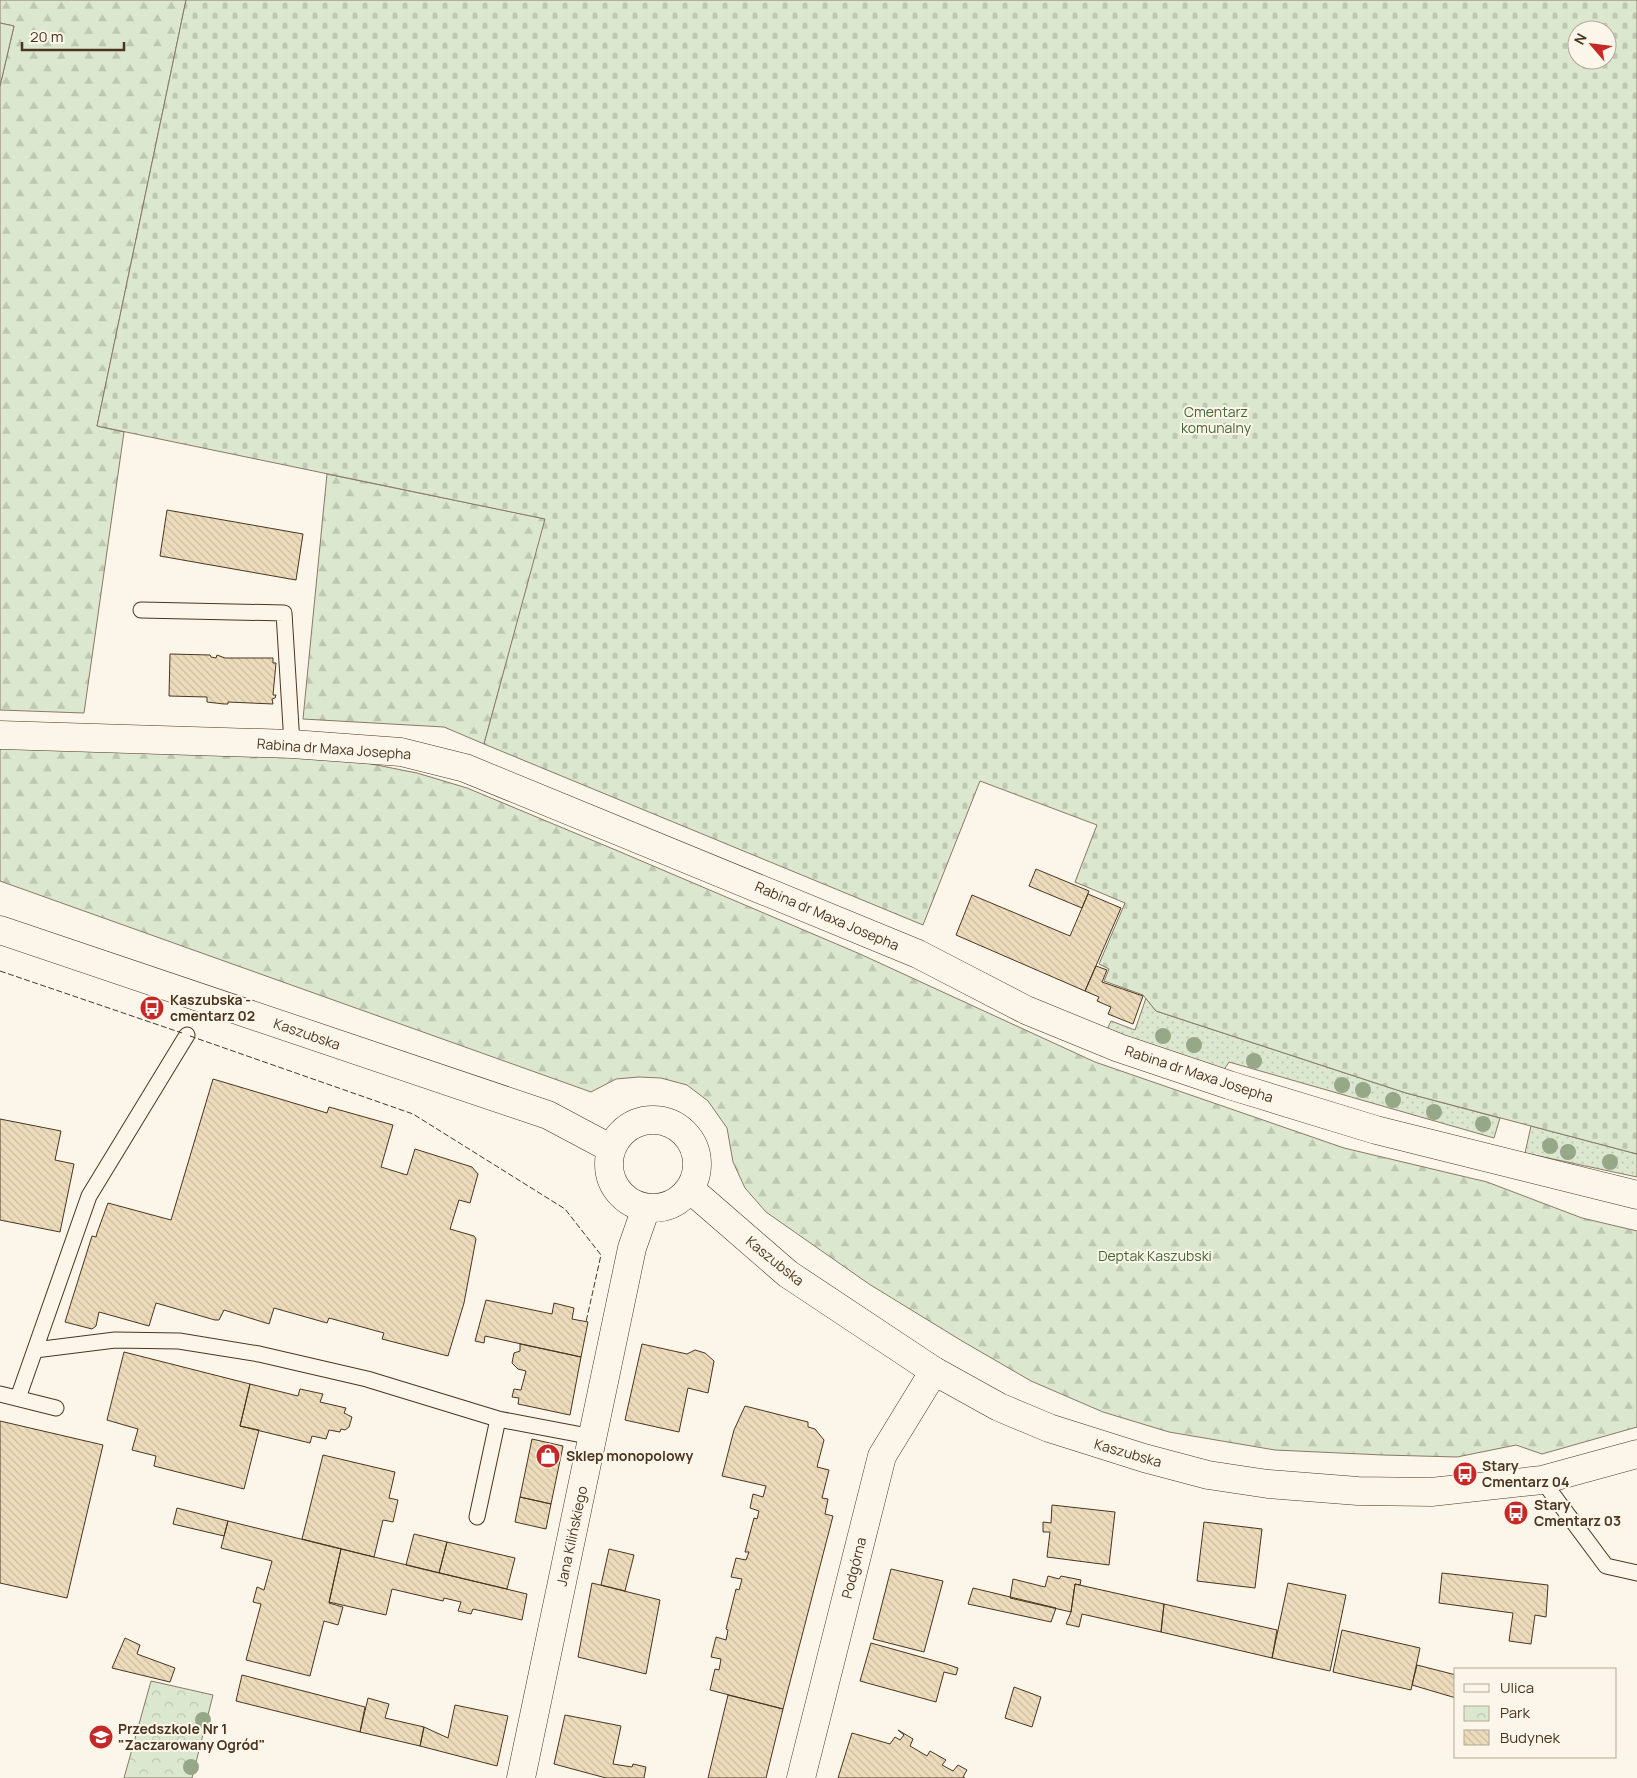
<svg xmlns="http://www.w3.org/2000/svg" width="1637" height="1778" viewBox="0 0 1637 1778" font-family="Manrope,sans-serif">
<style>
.grass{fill:url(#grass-dots);stroke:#887966}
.forest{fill:url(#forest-firs);stroke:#887966}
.cemetery{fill:url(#cemetery-stones);stroke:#887966;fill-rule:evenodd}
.park{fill:url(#park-crowns);stroke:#887966}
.pitch{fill:#dce7d0;stroke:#887966}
.building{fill:url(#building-back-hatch);stroke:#4a3520}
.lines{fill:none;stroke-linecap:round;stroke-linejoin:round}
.service-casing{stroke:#4a3520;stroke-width:17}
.minor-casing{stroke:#4a3520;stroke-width:29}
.tertiary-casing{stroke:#4a3520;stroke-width:29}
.secondary-casing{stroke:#4a3520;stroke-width:29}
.service{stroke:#fbf6e9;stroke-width:15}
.minor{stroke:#fbf6e9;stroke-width:28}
.tertiary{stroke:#fbf6e9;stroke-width:28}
.secondary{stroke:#fbf6e9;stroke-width:28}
.fence{stroke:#4a3520;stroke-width:1;stroke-dasharray:6 2.5;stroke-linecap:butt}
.tree{fill:#96a887}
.labels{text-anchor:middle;stroke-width:4;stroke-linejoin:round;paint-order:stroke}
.park-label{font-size:14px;fill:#436837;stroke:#fbf6e9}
.street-label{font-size:14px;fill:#4a3520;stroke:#fbf6e9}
.poi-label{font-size:14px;font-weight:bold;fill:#4a3520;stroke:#fbf6e9;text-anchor:start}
</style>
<defs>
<pattern id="grass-dots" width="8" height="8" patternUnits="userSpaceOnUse" patternTransform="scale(1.25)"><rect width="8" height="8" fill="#dce7d0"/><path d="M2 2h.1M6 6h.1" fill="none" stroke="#bec7b2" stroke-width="1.8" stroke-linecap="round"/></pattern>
<pattern id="forest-firs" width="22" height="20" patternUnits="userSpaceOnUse" patternTransform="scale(1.25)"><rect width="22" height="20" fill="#dce7d0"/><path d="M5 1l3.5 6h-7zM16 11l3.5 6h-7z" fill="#bec7b2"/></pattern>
<pattern id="cemetery-stones" width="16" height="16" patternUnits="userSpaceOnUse" patternTransform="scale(1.25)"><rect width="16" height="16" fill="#dce7d0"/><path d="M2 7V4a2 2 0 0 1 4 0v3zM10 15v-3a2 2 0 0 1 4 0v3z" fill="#bec7b2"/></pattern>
<pattern id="park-crowns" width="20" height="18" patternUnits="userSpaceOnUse" patternTransform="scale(1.25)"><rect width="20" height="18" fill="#dce7d0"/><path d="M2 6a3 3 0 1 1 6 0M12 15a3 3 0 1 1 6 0" fill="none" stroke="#bec7b2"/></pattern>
<pattern id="building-back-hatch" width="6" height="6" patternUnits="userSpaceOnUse" patternTransform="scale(1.25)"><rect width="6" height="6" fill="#ecdcbc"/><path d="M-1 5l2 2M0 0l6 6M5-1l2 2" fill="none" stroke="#ccbda1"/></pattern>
</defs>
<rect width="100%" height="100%" fill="#fbf6e9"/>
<path class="grass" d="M1146,998L1156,1011L1406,1093L1500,1118L1494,1138L1229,1062L1222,1073L1105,1034L1111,1021L1135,1030Z
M1531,1126L1637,1154V1177L1525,1153Z"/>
<path class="forest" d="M0,0H186L97,426L124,432L84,713L0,710V86L14,26L0,23Z
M327,474L546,519L484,744L444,727L303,719Z
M0,744L336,757L417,773L467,788L618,851L860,954L1095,1062L1344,1148L1487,1182L1582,1218L1637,1231V1427L1542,1454L1516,1445L1457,1457L1383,1455L1275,1450L1169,1432L1103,1412L1031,1381L962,1341L869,1284L766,1212L745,1188L733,1162L727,1128L708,1101L687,1085L661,1078L639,1077L616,1079L591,1092L0,881Z"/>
<path class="cemetery" d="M186,0H1637V1154L1406,1093L1156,1011L1143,995L1104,981L1109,969L1099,964L1125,903L1075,882L1097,825L980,781L923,925L484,744L545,519L97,426ZM1577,30H1607V60H1577Z"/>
<path class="park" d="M151,1681L213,1695L192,1778H124Z"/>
<path class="pitch" d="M0,23L14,26L0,86Z"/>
<path class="building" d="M167,510L303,534L296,580L160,556Z
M170,654L210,655L211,657L216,658L217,655L225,658H273V663H276L273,695H276L275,698L272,699L273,704L228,702V704H224L207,702V697L169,696Z
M1036,869L1089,891L1082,908L1029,886Z
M1088,894L1121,908L1085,991L956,935L972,895L1070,936Z
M1096,966L1107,970L1102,982L1143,996L1133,1024L1108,1014L1111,1007L1097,1001L1099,997L1085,991Z
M213,1079L327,1113L329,1107L393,1125L381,1167L407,1175L415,1149L472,1167L478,1174L470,1203L459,1200L450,1229L474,1236L476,1239L464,1303L448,1356L382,1339L384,1333L329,1318L327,1323L274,1308L269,1324L224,1310L219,1320H215L156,1303L149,1326L99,1312L96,1326L92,1329L65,1322L92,1236L96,1237L97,1233L108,1203L171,1220Z
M0,1119L61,1131L55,1160L74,1164L60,1232L0,1220Z
M486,1300L552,1314L554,1303L574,1308L572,1319L588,1322L581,1357L485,1336L484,1343L475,1341Z
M520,1344L581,1357L570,1415L518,1404L519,1398L512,1397L514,1389L521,1390L526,1371L518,1369L512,1363L514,1353L520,1351Z
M642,1344L687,1354L695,1350L705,1353L714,1361L708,1393L688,1388L679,1432L625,1420Z
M124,1352L250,1384L240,1426L259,1430L244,1489L154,1466L156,1456L132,1450L138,1429L107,1420Z
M250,1384L298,1396L300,1389L323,1394L320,1402L346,1408L344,1413L352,1417L349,1427L345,1430L341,1429L340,1432L329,1430L326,1439L312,1436L310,1443L240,1426Z
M745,1406L808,1422V1427L815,1429L824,1440L817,1467L829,1470L822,1498L828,1499L825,1514L833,1516L783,1709L710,1690L715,1669L719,1670L721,1659L711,1657L716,1637L726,1640L728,1630L726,1629L736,1589L739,1590L742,1579L731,1577L736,1558L746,1560L749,1552H745L754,1518L757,1519L759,1511L750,1508L753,1494L763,1497L766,1486L722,1476L734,1430Z
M0,1421L103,1445L67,1598L0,1583Z
M532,1439L563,1446L551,1504L520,1497Z
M323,1455L395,1472L389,1498L398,1500L393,1522L383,1520L374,1557L302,1539Z
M520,1497L551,1504L546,1529L515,1522Z
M1052,1505L1115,1512L1109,1565L1047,1557L1050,1532H1043V1522L1051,1523Z
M177,1508L228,1521L224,1536L173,1524Z
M228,1521L341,1549L329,1603L343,1607L338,1625L324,1621L310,1676L246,1660L261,1604L253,1602L257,1587L264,1590L272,1561L221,1548Z
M1204,1522L1262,1529L1255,1588L1197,1581Z
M414,1534L447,1542L439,1573L406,1565Z
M447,1542L515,1558L507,1589L439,1573Z
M341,1549L527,1594L522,1620L473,1609L471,1614L458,1611L461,1602L444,1598L443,1601L392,1589L386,1615L329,1602Z
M609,1549L634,1555L625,1591L601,1585Z
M891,1569L943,1581L924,1652L873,1639Z
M1442,1573L1548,1585L1546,1617L1535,1615L1531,1644L1509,1641L1513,1613L1439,1603Z
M1048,1576L1059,1579L1061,1576L1081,1580L1080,1585L1075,1584L1071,1612L1010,1598L1013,1579L1045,1587Z
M592,1583L660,1600L646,1674L578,1657Z
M1288,1583L1346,1595L1330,1671L1272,1658Z
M1075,1584L1164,1604L1161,1632L1082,1614L1079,1627L1066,1624L1071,1612Z
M973,1588L1056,1608L1051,1622L968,1604Z
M1164,1604L1277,1630L1272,1658L1161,1632Z
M1342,1630L1420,1648L1411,1690L1333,1672Z
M125,1638L140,1645L137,1654L175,1668L170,1682L112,1668Z
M871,1643L946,1664L958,1668L956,1675L944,1672L936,1702L860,1681Z
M1417,1665L1456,1675V1698L1412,1685Z
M242,1675L365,1707L360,1732L236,1701Z
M1014,1687L1041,1697L1032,1727L1005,1718Z
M728,1695L783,1709L766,1778H708Z
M368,1698L389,1704L385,1718L424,1727L420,1746L360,1732Z
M455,1705L508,1716L497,1766L420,1746L424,1727L448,1738Z
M565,1715L621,1726L613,1764L632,1767L633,1764L646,1767L644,1778H606L554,1764Z
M898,1730L913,1739L910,1746L927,1756L930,1751L946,1760L942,1765L953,1771L958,1765L967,1770L963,1777L965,1778H838L852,1733L890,1744L895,1737L900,1740L904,1735Z"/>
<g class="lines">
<defs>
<path id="service" d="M141,610L284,613L292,744
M35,1350L115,1340L179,1341L259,1354L367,1379L498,1419
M0,1394L56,1408
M18,1398L89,1196L187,1035
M1542,1480L1606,1566L1637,1573
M477,1517L498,1419L593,1437"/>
<path id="minor" d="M0,735L292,744L401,752L465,768L918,954L1026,1010L1119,1048L1229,1085L1376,1130L1637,1195
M801,1778L882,1456L934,1371"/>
<path id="tertiary" d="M521,1778L632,1248L646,1208"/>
<path id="secondary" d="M0,930L548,1115L610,1148
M609 1164a44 44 0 1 1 88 0a44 44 0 1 1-88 0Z
M690,1189L788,1274L934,1371L999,1407L1049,1428L1144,1458L1208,1475L1268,1484L1358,1491L1431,1492L1542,1480L1637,1454"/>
</defs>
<use href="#service" class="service-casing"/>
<use href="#minor" class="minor-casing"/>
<use href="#tertiary" class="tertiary-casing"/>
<use href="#secondary" class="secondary-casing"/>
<use href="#service" class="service"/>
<use href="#minor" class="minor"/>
<use href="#tertiary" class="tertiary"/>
<use href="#secondary" class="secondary"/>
<path class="fence" d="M0,971L182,1033
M190,1036L413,1114L565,1209L601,1255L586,1322"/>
</g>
<g class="tree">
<circle cx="1163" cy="1036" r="8"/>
<circle cx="1194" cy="1045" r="8"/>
<circle cx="1254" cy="1061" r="8"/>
<circle cx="1342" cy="1085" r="8"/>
<circle cx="1363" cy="1090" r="8"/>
<circle cx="1393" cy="1100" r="8"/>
<circle cx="1434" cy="1112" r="8"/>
<circle cx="1483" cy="1124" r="8"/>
<circle cx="1550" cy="1146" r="8"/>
<circle cx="1568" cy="1152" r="8"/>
<circle cx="1610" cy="1162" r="8"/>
<circle cx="203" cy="1720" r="8"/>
<circle cx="191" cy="1767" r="8"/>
</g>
<defs>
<symbol id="bus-disc" viewBox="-11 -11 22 22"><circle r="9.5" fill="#c62828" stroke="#fbf6e9"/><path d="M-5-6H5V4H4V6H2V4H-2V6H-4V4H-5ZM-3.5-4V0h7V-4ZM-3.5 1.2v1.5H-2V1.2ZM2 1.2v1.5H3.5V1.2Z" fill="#fff"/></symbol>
<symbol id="shop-disc" viewBox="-11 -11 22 22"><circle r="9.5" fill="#c62828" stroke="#fbf6e9"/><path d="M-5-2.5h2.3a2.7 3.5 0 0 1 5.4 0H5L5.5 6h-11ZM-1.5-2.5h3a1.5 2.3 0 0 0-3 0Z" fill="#fff"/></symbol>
<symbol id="school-disc" viewBox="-11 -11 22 22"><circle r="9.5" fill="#c62828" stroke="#fbf6e9"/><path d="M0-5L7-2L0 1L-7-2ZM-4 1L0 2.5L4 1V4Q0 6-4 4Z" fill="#fff"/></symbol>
</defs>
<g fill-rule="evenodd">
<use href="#bus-disc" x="138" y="994" width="28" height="28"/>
<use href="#shop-disc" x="534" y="1442" width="28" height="28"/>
<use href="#bus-disc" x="1451" y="1460" width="28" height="28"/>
<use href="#bus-disc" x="1502" y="1499" width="28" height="28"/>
<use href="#school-disc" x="87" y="1723" width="28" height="28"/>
</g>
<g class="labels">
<g class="park-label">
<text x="1216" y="417">Cmentarz<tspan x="1216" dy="16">komunalny</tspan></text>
<text x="1155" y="1261">Deptak Kaszubski</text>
</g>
<g class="street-label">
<text transform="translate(334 749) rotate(4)" y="5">Rabina dr Maxa Josepha</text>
<text transform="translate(827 916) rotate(23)" y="5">Rabina dr Maxa Josepha</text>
<text transform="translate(307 1034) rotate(19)" y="5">Kaszubska</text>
<text transform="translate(1199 1074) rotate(18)" y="5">Rabina dr Maxa Josepha</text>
<text transform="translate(775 1261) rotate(39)" y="5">Kaszubska</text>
<text transform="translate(1128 1453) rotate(16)" y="5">Kaszubska</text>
<text transform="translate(572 1536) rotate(-78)" y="5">Jana Kilińskiego</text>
<text transform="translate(854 1568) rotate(-76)" y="5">Podgórna</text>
</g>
<g class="poi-label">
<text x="170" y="1005">Kaszubska -<tspan x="170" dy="16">cmentarz 02</tspan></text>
<text x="566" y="1461">Sklep monopolowy</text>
<text x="1482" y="1471">Stary<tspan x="1482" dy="16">Cmentarz 04</tspan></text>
<text x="1534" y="1510">Stary<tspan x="1534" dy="16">Cmentarz 03</tspan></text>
<text x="118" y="1734">Przedszkole Nr 1<tspan x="118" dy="16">"Zaczarowany Ogród"</tspan></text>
</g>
</g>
<rect x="1454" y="1668" width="162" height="90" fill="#fbf6e9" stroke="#b4a999"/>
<rect x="1464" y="1684" width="25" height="8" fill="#fbf6e9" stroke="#b4a999"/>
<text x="1500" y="1693" font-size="15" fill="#4a3520">Ulica</text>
<rect x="1464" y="1706" width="25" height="15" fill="url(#park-crowns)" stroke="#b4a999"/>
<text x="1500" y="1718" font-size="15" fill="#4a3520">Park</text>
<rect x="1464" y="1730" width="25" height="15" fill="url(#building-back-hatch)" stroke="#b4a999"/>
<text x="1500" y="1743" font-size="15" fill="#4a3520">Budynek</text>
<g transform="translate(1592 45) rotate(298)"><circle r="24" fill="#fbf6e9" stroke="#b4a999"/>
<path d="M0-4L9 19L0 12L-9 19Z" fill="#c62828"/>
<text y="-8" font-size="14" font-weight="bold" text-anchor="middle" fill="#4a3520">N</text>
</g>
<path d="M22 42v8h102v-8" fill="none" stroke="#4a3520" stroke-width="2.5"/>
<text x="30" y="42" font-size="15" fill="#4a3520" stroke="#fbf6e9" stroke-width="4" paint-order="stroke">20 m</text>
</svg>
